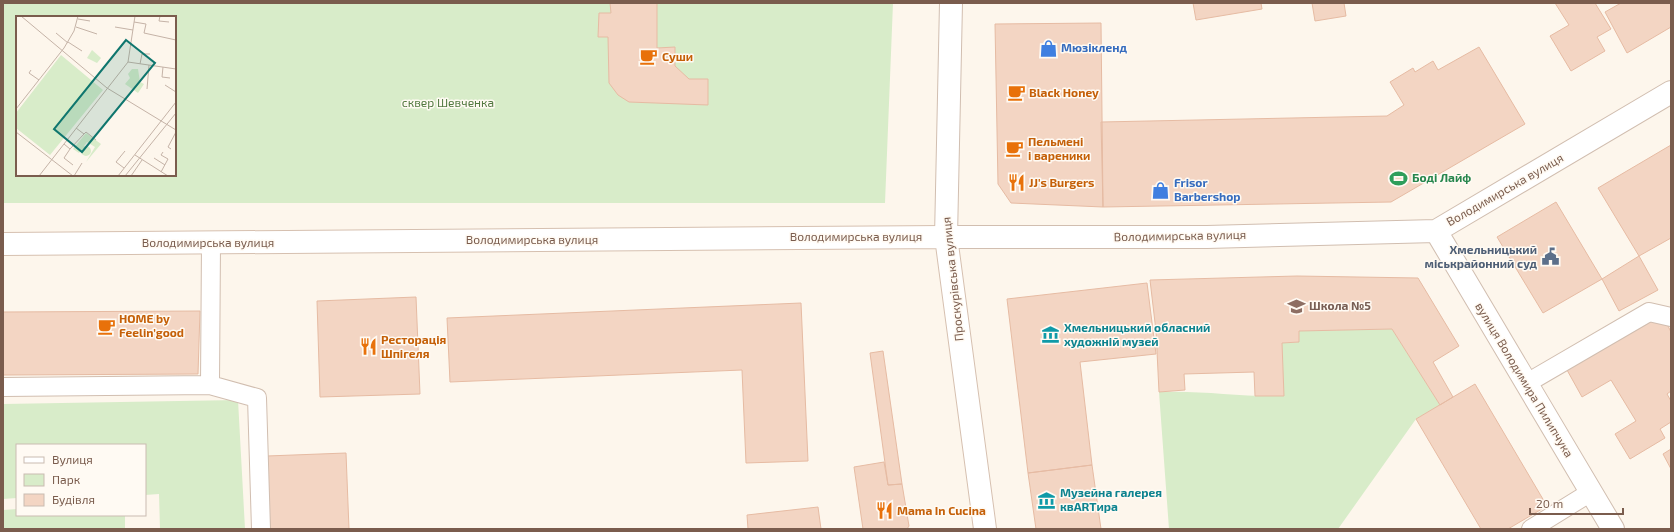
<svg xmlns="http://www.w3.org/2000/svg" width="1674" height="532" viewBox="0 0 1674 532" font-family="'Exo 2',sans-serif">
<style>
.green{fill:#d8ecc9;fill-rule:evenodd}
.building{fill:#f3d5c3;stroke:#e6bba3}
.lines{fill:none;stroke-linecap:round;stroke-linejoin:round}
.lane-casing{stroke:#d1beb0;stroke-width:20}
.street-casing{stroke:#d1beb0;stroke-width:24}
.secondary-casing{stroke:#d6c0b0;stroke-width:24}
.lane{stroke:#fff;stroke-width:18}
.street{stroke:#fff;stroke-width:22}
.secondary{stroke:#fff;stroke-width:22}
.labels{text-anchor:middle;stroke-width:3;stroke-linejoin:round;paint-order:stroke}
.shop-label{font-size:12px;font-weight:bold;fill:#366cbe;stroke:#fffaf3;text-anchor:start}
.food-label{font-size:12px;font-weight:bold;fill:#c56008;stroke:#fffaf3;text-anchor:start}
.park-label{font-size:12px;fill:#537a41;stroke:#fffaf3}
.leisure-label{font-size:12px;font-weight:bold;fill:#27864d;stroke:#fffaf3;text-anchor:start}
.street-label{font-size:12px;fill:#7a5c4d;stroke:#fffaf3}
.service-label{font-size:12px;font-weight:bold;fill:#4e5e75;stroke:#fffaf3;text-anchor:end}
.education-label{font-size:12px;font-weight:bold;fill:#785e54;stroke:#fffaf3;text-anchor:start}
.culture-label{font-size:12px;font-weight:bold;fill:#0d838f;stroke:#fffaf3;text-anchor:start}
.inset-road{fill:none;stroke:#c5b3a7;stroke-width:1}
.view{fill:#0f766e;fill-opacity:0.15;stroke:#0f766e;stroke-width:2}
.inset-edge{fill:none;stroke:#7a5c4d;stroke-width:2}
</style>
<rect width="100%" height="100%" fill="#fdf6ec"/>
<path class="green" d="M3,3H893L885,203H3ZM17,17H175V175H17Z
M1392,329L1440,405L1416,419L1338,529H1169L1159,392C1200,390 1242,397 1283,396L1282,343L1299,342V331Z
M238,400L245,529H160L159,494L145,495V445H17V498L3,499V404Z
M17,509V515H125V529H3V510Z"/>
<path class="building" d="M610,3H657V48L675,47V66L689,79H708V105L629,102L618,95L609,83L608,37H598L599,13H611Z
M1193,3H1261L1262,9L1196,20Z
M1312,3H1344L1346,16L1315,21Z
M1555,3H1595L1611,29L1597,37L1605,51L1571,71L1550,36L1569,25Z
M1621,3H1671V27L1627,53L1605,12Z
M1101,23L1103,207L1011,203L998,184L995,24Z
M1479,47L1525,124L1391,202L1103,207L1101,122L1387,116L1404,105L1390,82L1413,68L1415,72L1433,61L1438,70Z
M1671,145V238L1639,256L1598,188Z
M1556,202L1602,279L1543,313L1497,237Z
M1639,256L1658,290L1619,311L1602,279Z
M1297,276L1418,278L1459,346L1433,362L1453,397L1440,405L1392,329L1299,331V342L1282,343L1284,396H1255L1254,372L1184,374L1185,390L1159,392L1156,331L1150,280Z
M1147,283L1156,354L1080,362L1092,465L1028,473L1007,299Z
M416,297L420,394L320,397L317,301Z
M801,303L808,461L746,463L742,370L450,382L447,318Z
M200,311L198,374L3,375V312Z
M1652,321L1667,324L1671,332V391L1667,394L1671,401V422L1660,429L1665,438L1630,459L1615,434L1636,421L1611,380L1582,397L1567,370Z
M883,351L902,484L888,485L870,353Z
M1475,384L1547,506L1508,529H1481L1416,419Z
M1671,449V469L1663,454Z
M346,453L349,529H270L267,456Z
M884,462L888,485L902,484L909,526L907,529H863L854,467Z
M1092,465L1101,529H1036L1028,473Z
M818,507L821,529H748L747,515Z"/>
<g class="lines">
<defs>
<path id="lane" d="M1527,383L1649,312L1671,317
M210,385L257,398L261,529
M3,387L210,385L211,243
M1531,529L1591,492"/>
<path id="street" d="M951,3L946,237H1207L1436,231L1671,92
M1436,231L1613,529"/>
<path id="secondary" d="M3,244L946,237L985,529"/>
</defs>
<use href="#lane" class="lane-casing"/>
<use href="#street" class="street-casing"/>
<use href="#secondary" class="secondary-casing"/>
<use href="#lane" class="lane"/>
<use href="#street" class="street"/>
<use href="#secondary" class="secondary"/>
</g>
<defs>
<symbol id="shop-bare" viewBox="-9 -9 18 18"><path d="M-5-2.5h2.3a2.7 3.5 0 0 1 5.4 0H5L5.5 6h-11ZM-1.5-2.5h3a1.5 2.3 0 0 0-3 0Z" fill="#3f7fe0" stroke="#fffaf3" stroke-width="2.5" paint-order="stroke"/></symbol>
<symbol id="cafe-bare" viewBox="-9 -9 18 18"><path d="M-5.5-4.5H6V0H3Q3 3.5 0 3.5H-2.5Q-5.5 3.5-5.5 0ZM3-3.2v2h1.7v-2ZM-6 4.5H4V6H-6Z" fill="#e8710a" stroke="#fffaf3" stroke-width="2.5" paint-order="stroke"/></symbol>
<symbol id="stadium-bare" viewBox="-9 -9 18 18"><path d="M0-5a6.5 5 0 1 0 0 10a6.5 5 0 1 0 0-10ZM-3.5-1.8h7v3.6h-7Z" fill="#2e9e5b" stroke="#fffaf3" stroke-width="2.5" paint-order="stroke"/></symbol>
<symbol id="restaurant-bare" viewBox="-9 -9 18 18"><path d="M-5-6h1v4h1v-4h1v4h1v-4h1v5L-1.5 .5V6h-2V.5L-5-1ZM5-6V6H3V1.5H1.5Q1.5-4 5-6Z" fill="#e8710a" stroke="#fffaf3" stroke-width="2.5" paint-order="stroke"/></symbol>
<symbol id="civic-bare" viewBox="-9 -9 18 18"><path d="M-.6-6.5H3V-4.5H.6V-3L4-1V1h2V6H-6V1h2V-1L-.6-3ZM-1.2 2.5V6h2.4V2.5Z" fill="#5c6f8a" stroke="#fffaf3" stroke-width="2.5" paint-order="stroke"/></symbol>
<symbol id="school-bare" viewBox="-9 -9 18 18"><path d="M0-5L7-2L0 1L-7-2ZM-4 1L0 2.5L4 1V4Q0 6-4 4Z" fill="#8d6e63" stroke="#fffaf3" stroke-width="2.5" paint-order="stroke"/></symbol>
<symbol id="museum-bare" viewBox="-9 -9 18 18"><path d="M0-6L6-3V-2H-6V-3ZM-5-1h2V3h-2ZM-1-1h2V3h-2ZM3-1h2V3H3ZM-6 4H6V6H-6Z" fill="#0f9aa8" stroke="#fffaf3" stroke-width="2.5" paint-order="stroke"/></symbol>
</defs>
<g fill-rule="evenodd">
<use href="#shop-bare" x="1036" y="36" width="25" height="25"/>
<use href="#cafe-bare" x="636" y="44" width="25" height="25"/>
<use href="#cafe-bare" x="1004" y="80" width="25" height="25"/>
<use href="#cafe-bare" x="1002" y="136" width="25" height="25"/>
<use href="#stadium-bare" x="1386" y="166" width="25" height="25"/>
<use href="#restaurant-bare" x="1004" y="170" width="25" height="25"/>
<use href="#shop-bare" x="1148" y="178" width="25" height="25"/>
<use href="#civic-bare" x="1538" y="244" width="25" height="25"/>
<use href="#school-bare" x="1284" y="294" width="25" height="25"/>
<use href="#cafe-bare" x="94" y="314" width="25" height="25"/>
<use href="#museum-bare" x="1038" y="322" width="25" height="25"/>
<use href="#restaurant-bare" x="356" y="334" width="25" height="25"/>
<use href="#museum-bare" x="1034" y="488" width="25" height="25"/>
<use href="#restaurant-bare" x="872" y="498" width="25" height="25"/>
</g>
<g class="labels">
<g class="shop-label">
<text x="1061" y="52">Мюзікленд</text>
<text x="1174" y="187">Frisor<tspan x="1174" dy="14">Barbershop</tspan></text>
</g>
<g class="food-label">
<text x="662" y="61">Суши</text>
<text x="1029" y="97">Black Honey</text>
<text x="1028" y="146">Пельмені<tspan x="1028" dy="14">і вареники</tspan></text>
<text x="1029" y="187">JJ's Burgers</text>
<text x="119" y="323">HOME by<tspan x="119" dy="14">Feelin’good</tspan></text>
<text x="381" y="344">Ресторація<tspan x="381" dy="14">Шпігеля</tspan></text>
<text x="897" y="515">Mama In Cucina</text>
</g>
<g class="park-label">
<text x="448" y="107">сквер Шевченка</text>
</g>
<g class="leisure-label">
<text x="1412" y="182">Боді Лайф</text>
</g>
<g class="street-label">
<text transform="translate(1505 190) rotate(-30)" y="4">Володимирська вулиця</text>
<text transform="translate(1180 236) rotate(-1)" y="4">Володимирська вулиця</text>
<text x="856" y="241">Володимирська вулиця</text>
<text x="532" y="244">Володимирська вулиця</text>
<text x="208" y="247">Володимирська вулиця</text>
<text transform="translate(953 279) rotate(-96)" y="4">Проскурівська вулиця</text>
<text transform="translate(1524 380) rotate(59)" y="4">вулиця Володимира Пилипчука</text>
</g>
<g class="service-label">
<text x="1537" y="254">Хмельницький<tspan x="1537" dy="14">міськрайонний суд</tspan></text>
</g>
<g class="education-label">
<text x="1309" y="310">Школа №5</text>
</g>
<g class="culture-label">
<text x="1064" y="332">Хмельницький обласний<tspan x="1064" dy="14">художній музей</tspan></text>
<text x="1060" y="497">Музейна галерея<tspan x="1060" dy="14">квARTира</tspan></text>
</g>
</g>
<g transform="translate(16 16)">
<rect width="160" height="160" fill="#fdf6ec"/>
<path d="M76,34L85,42L81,47L71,42ZM45,39L87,74L34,139L0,112V97ZM116,53H122L124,66L128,68L122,77L109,68L114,62L112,58ZM70,117L85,128L70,146L79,131L71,126L63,137L57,133ZM65 135a5 5 0 1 1 10 0a5 5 0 1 1-10 0Z" fill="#d8ecc9"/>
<path class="inset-road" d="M5,0L91,72L160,114M144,0L143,5L153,6M62,3L74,5M118,6L130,8L128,17L160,24M60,11L81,18M99,11L117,14M40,17L52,27M52,26L66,35M112,46L160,53M124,48L126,38H134M147,51L146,61L154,62M15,54L13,57L23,64M149,69L160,76M131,73L133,49M0,93L48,32L58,15L62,0M0,116L57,160M68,118L70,116L80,124M48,128L54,133L48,142L57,149M54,133L68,118L60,112M155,133L152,131L160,116M119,139L152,160M138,142L149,149M108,152L100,146L109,135M145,156L152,143L145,139L147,136M23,160L112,46L119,0M58,160L66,147M102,160L160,86M109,160L160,97M115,160L126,144"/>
<path class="view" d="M110,24L139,47L66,136L38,113Z"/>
<rect width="160" height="160" class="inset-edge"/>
</g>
<rect width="1674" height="532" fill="none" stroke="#7a5c4d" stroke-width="8"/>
<rect x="16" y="444" width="130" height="72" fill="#fffaf3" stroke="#cabbb1"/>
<rect x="24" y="457" width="20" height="6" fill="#ffffff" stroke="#cabbb1"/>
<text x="52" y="464" font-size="12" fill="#7a5c4d">Вулиця</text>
<rect x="24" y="474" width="20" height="12" fill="#d8ecc9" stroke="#cabbb1"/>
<text x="52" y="484" font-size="12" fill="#7a5c4d">Парк</text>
<rect x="24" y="494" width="20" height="12" fill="#f3d5c3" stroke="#cabbb1"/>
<text x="52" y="504" font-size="12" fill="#7a5c4d">Будівля</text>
<path d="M1530 508v6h93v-6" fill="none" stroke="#7a5c4d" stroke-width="2"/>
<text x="1536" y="508" font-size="12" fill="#7a5c4d" stroke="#fffaf3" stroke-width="3" paint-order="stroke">20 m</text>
</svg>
